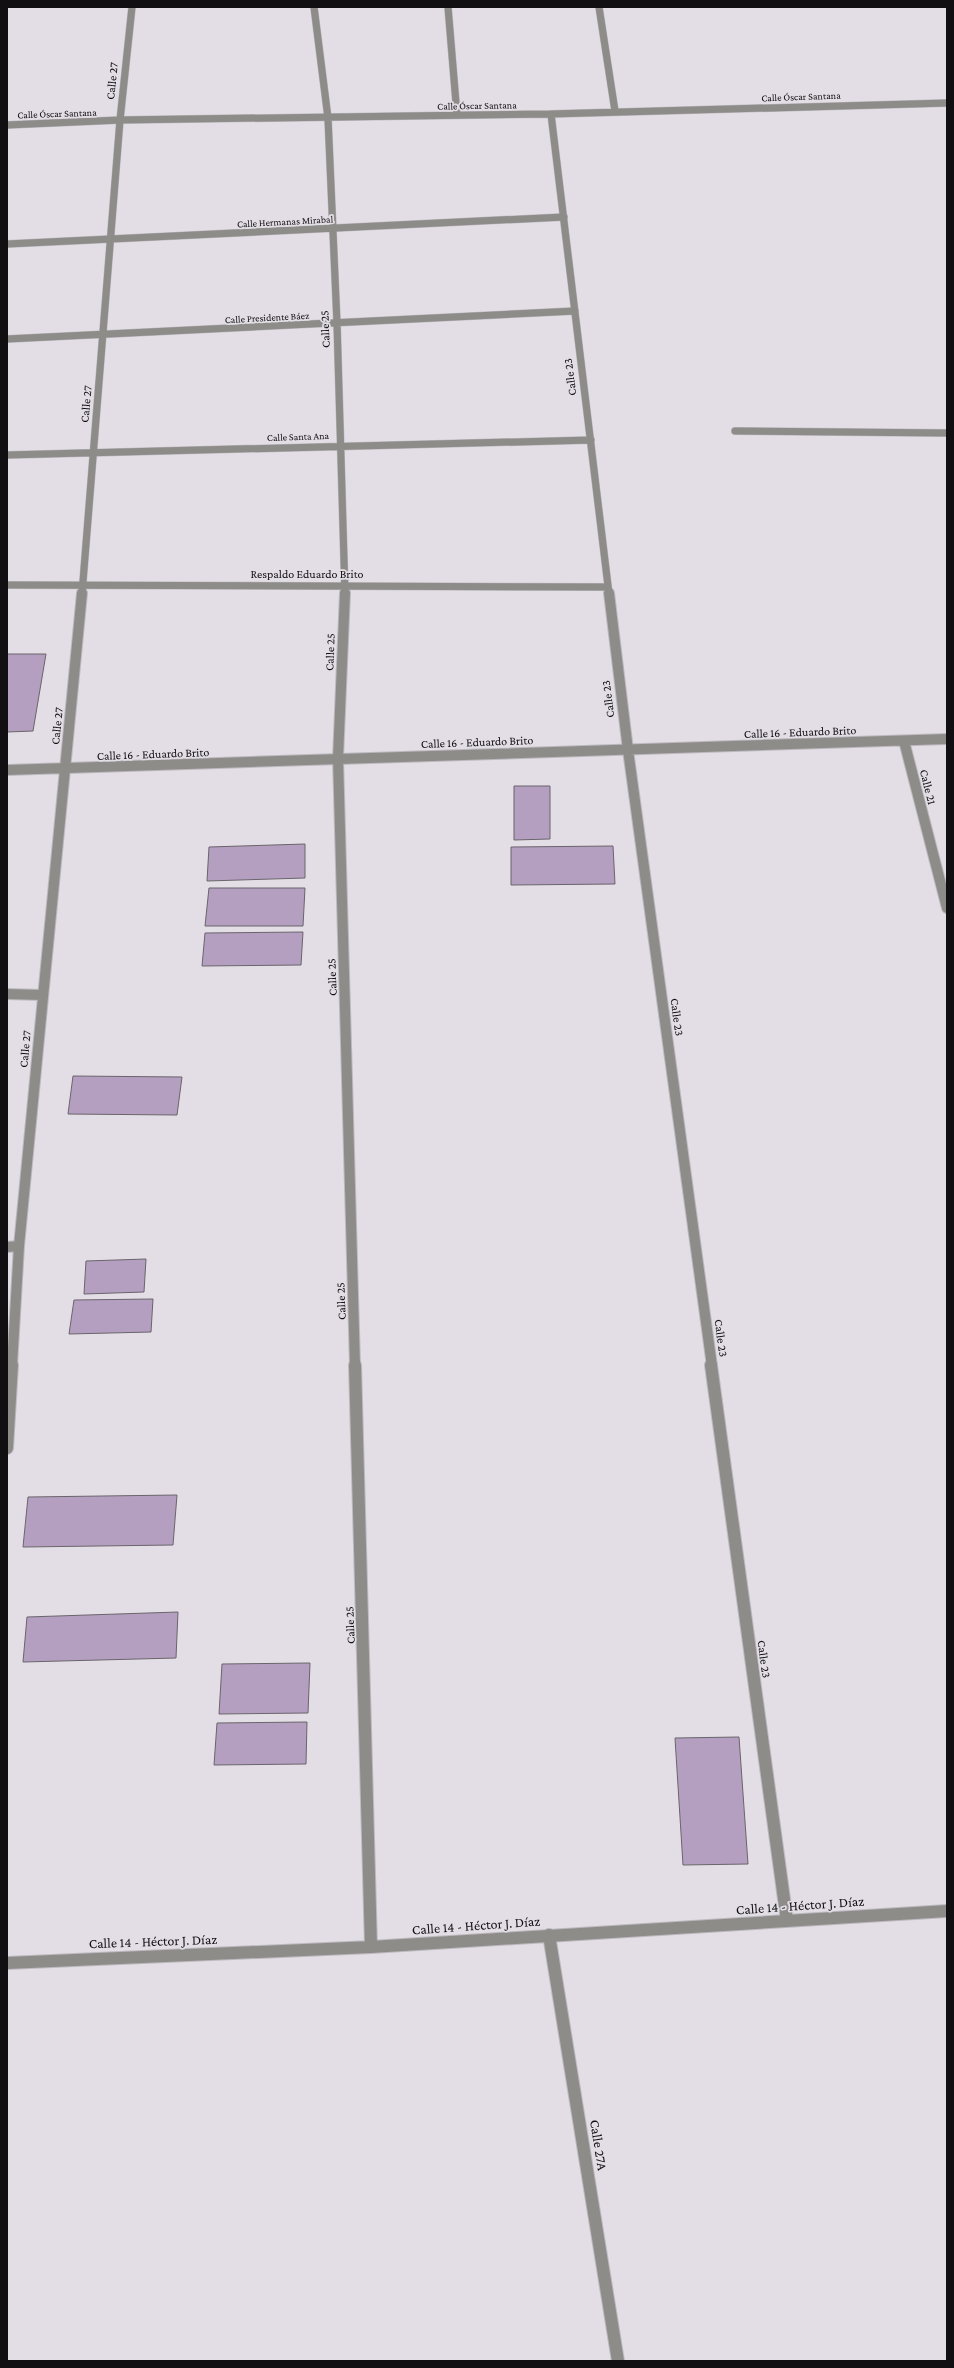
<svg xmlns="http://www.w3.org/2000/svg" width="954" height="2368" viewBox="0 0 954 2368" font-family="'Crimson Pro',serif">
<style>
.building{fill:#b59fc1;stroke:#69656b}
.lines{fill:none;stroke-linecap:round;stroke-linejoin:round}
.service-casing{stroke:#bdb9bf;stroke-width:8}
.minor-far2-casing{stroke:#bdb9bf;stroke-width:8}
.minor-far1-casing{stroke:#bdb9bf;stroke-width:12}
.minor-casing{stroke:#bdb9bf;stroke-width:14}
.service{stroke:#8e8c89;stroke-width:7}
.minor-far2{stroke:#8e8c89;stroke-width:7}
.minor-far1{stroke:#8e8c89;stroke-width:10}
.minor{stroke:#8e8c89;stroke-width:12}
.labels{text-anchor:middle;stroke-width:3.5;stroke-linejoin:round;paint-order:stroke}
.far-street-label{font-size:10px;fill:#110f12;stroke:#e3dee5}
.street-label{font-size:12px;fill:#110f12;stroke:#e3dee5}
.near-street-label{font-size:14px;fill:#110f12;stroke:#e3dee5}
</style>
<rect width="100%" height="100%" fill="#e3dee5"/>
<path class="building" d="M7,654H46L33,731L7,732Z
M514,786H550V839L514,840Z
M305,844V878L207,881L209,847Z
M613,846L615,884L511,885V847Z
M209,888H305L303,926H205Z
M303,932L301,965L202,966L205,933Z
M73,1076L182,1077L177,1115L68,1114Z
M146,1259L144,1292L84,1294L86,1261Z
M153,1299L151,1332L69,1334L74,1300Z
M177,1495L173,1545L23,1547L28,1497Z
M178,1612L176,1658L23,1662L27,1617Z
M310,1663L308,1713L219,1714L222,1664Z
M307,1722L306,1764L214,1765L217,1723Z
M739,1737L748,1864L683,1865L675,1738Z"/>
<g class="lines">
<defs>
<path id="service" d="M735,431L947,433"/>
<path id="minor-far2" d="M314,7L328,118L337,323L345,594
M448,7L457,115
M599,7L615,111
M551,114L609,594
M7,125L120,120L551,114L947,103
M7,244L564,217
M7,339L575,311
M7,455L591,440
M7,585L608,587
M82,594L120,120L132,7"/>
<path id="minor-far1" d="M345,593L338,758L355,1366
M609,593L628,750L712,1366
M904,741L947,908
M7,770L947,739
M7,994L42,995
M7,1247L19,1246
M12,1366L19,1246L82,593"/>
<path id="minor" d="M355,1365L371,1947
M711,1365L787,1921
M7,1448L12,1365
M549,1935L618,2361
M7,1963L371,1947L947,1911"/>
</defs>
<use href="#service" class="service-casing"/>
<use href="#minor-far2" class="minor-far2-casing"/>
<use href="#minor-far1" class="minor-far1-casing"/>
<use href="#minor" class="minor-casing"/>
<use href="#service" class="service"/>
<use href="#minor-far2" class="minor-far2"/>
<use href="#minor-far1" class="minor-far1"/>
<use href="#minor" class="minor"/>
</g>
<g class="labels">
<g class="far-street-label">
<text transform="translate(801 96) rotate(-2)" y="4">Calle Óscar Santana</text>
<text transform="translate(477 105) rotate(-1)" y="4">Calle Óscar Santana</text>
<text transform="translate(57 113) rotate(-2)" y="4">Calle Óscar Santana</text>
<text transform="translate(285 221) rotate(-3)" y="4">Calle Hermanas Mirabal</text>
<text transform="translate(267 317) rotate(-3)" y="4">Calle Presidente Báez</text>
<text transform="translate(298 436) rotate(-2)" y="4">Calle Santa Ana</text>
</g>
<g class="street-label">
<text transform="translate(112 81) rotate(-84)" y="4">Calle 27</text>
<text transform="translate(325 329) rotate(-92)" y="4">Calle 25</text>
<text transform="translate(570 377) rotate(-97)" y="4">Calle 23</text>
<text transform="translate(86 404) rotate(-85)" y="4">Calle 27</text>
<text x="307" y="578">Respaldo Eduardo Brito</text>
<text transform="translate(330 652) rotate(-88)" y="4">Calle 25</text>
<text transform="translate(608 699) rotate(-97)" y="4">Calle 23</text>
<text transform="translate(57 726) rotate(-84)" y="4">Calle 27</text>
<text transform="translate(800 732) rotate(-2)" y="4">Calle 16 - Eduardo Brito</text>
<text transform="translate(477 742) rotate(-2)" y="4">Calle 16 - Eduardo Brito</text>
<text transform="translate(153 754) rotate(-2)" y="4">Calle 16 - Eduardo Brito</text>
<text transform="translate(928 787) rotate(76)" y="4">Calle 21</text>
<text transform="translate(332 977) rotate(-92)" y="4">Calle 25</text>
<text transform="translate(677 1017) rotate(82)" y="4">Calle 23</text>
<text transform="translate(25 1049) rotate(-85)" y="4">Calle 27</text>
<text transform="translate(341 1301) rotate(-92)" y="4">Calle 25</text>
<text transform="translate(721 1338) rotate(82)" y="4">Calle 23</text>
<text transform="translate(350 1625) rotate(-92)" y="4">Calle 25</text>
<text transform="translate(764 1659) rotate(82)" y="4">Calle 23</text>
</g>
<g class="near-street-label">
<text transform="translate(800 1905) rotate(-4)" y="5">Calle 14 - Héctor J. Díaz</text>
<text transform="translate(476 1925) rotate(-4)" y="5">Calle 14 - Héctor J. Díaz</text>
<text transform="translate(153 1941) rotate(-2)" y="5">Calle 14 - Héctor J. Díaz</text>
<text transform="translate(599 2145) rotate(81)" y="5">Calle 27A</text>
</g>
</g>
<rect width="954" height="2368" fill="none" stroke="#110f12" stroke-width="16"/>
</svg>
